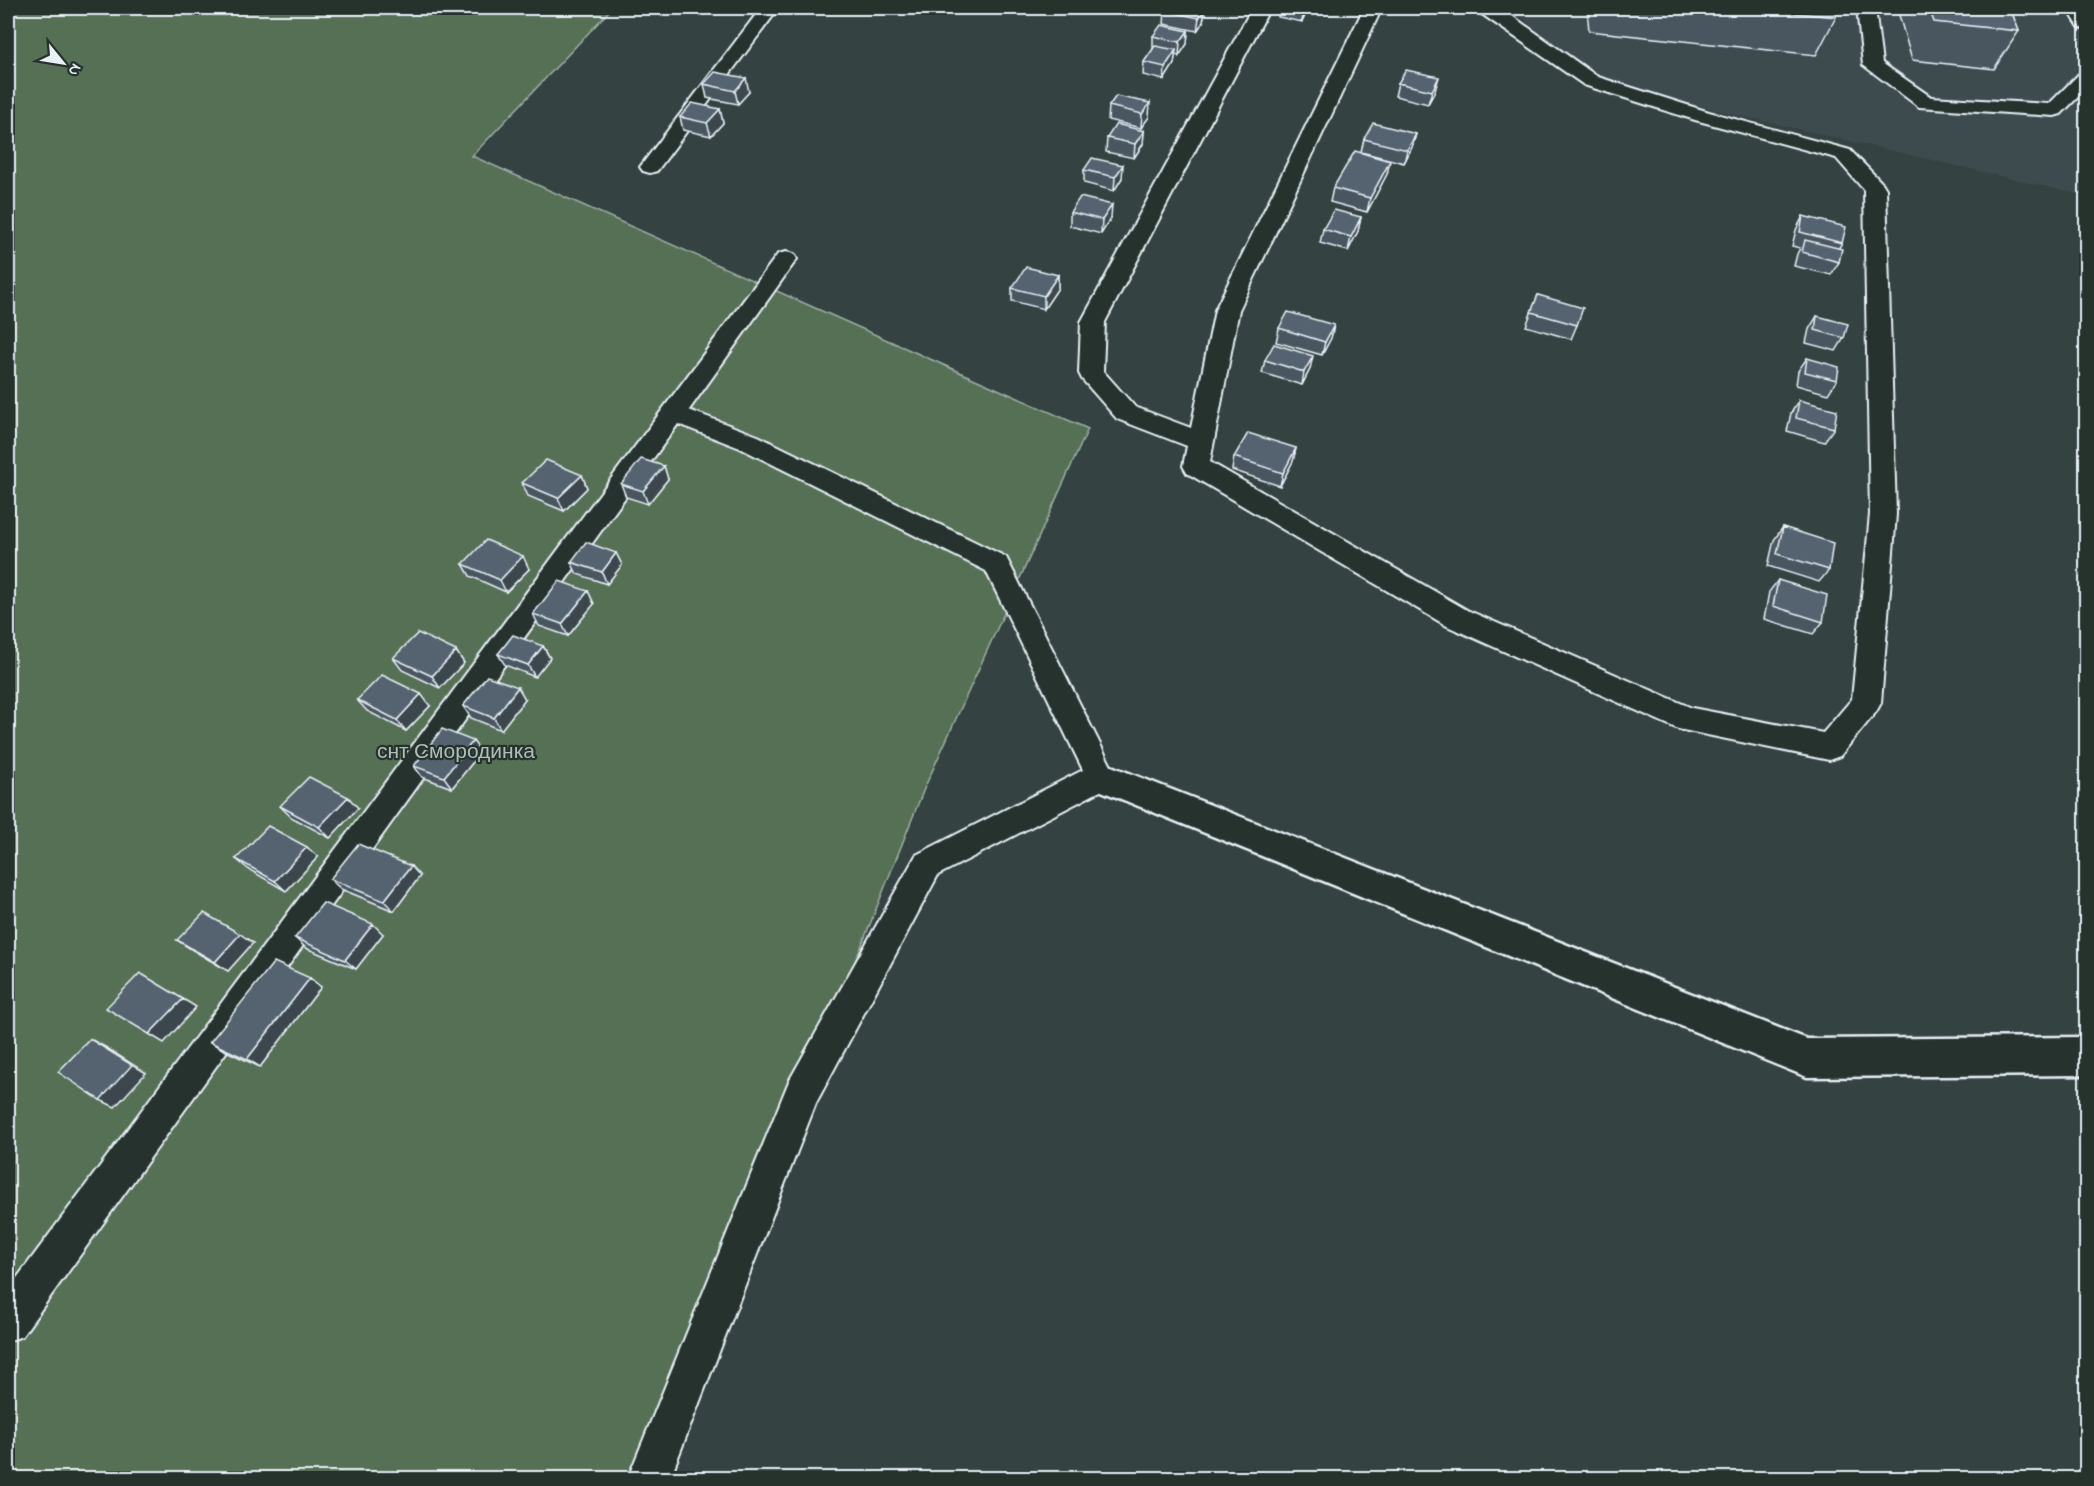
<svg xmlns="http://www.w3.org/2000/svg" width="2094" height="1486" viewBox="0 0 2094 1486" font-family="'Indie Flower',sans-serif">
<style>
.built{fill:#3e4c4f}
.green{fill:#567055;stroke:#9fb0a6;stroke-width:1.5}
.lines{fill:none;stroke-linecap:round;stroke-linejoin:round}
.lane-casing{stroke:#e8f1f8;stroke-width:4}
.street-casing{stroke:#e8f1f8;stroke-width:5}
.lane{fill:#26332d;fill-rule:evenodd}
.street{fill:#26332d;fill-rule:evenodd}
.wall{fill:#485660;stroke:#e8f1f8;stroke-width:1.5}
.shaded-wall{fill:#3b464e;stroke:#e8f1f8;stroke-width:1.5}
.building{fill:#546470;stroke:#e8f1f8;stroke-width:1.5}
.labels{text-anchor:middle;stroke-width:4.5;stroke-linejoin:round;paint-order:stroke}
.park-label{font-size:21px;fill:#aebdb7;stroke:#26332d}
</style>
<rect width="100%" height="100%" fill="#344241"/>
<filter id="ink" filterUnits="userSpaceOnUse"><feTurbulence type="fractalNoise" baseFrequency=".0167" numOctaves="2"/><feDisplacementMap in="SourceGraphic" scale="12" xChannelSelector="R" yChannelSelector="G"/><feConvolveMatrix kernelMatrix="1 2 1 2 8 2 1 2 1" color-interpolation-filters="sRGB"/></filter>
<g filter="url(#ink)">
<path class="built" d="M1512,8H2086V196L1591,81Z"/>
<path class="green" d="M8,8H612L472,156L1088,429L924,789L649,1478H8Z"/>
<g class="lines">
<defs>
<path id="lane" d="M761,8H779L657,171L650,173L643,171L640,167L643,163Z
M1252,8H1270L1105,322L1103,371L1135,407L1191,428L1215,310L1364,8H1382L1239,310L1210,462L1467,610L1692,708L1823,733L1852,699L1870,514L1864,190L1836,158L1695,120L1584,85L1473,8H1495L1512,16L1598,77L1709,112L1850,150L1883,184L1886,189L1896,514L1881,703L1876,712L1840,756L1829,760L1678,729L1447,626L1187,473L1183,466L1187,446L1117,419L1082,379L1079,373L1081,322Z
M1857,8H1875L1882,63L1931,97L2049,104L2079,74L2086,72V89L2061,114L2054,116L1919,107L1863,65Z
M2067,8H2085L2086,29L2079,27Z
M786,252L794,254L797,259L689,410L758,436L1006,557L1116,776L1112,785L938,875L816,1103L670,1478H628L789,1081L916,855L1083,770L986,571L740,448L678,424L22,1336L8,1341V1290L778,254Z"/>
<path id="street" d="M1101,762L1807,1039L2086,1037V1075L1807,1077L1089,786L1084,776L1089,766Z"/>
</defs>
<use href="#lane" class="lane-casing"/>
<use href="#street" class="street-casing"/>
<use href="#lane" class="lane"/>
<use href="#street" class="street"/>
</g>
<path class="wall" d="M1280,8H1309L1302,22L1278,17Z
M1587,8H1833L1836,17L1816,55L1589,31Z
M1897,8H2010L2019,31L1994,69L1912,60Z
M1205,9L1203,22L1197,31L1164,24L1165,11Z
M1188,31L1187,44L1179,56L1175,55L1174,64L1164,80L1143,75L1144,62L1153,49V36Z
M1398,83L1435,91L1428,104L1395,96Z
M704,84L749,92L738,104L707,98Z
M1116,96L1149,117L1141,128L1108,120L1109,106Z
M720,109L723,123L711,136L683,130L680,117Z
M1144,131L1143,144L1134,158L1106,152L1107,138Z
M1416,134L1412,147L1404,163L1361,152L1364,139Z
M1084,170L1122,178L1114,191L1084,183Z
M1387,174L1367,212L1330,202L1333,188Z
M1070,212L1111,218L1101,234L1070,226Z
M1803,216L1842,243L1838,249L1839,262L1831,275L1794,266L1797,254L1800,248L1792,246L1796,230Z
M1361,217L1358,231L1348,251L1320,243L1323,229Z
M1058,275V288L1044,309L1012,301V288Z
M1538,295L1577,325L1571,339L1526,326Z
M1817,316L1844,338L1836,351L1806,343L1809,329Z
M1334,325L1331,338L1322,355L1276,342L1279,328Z
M1807,358L1837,380L1828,394L1796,385L1798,371Z
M1265,360L1310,369L1302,385L1262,373Z
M1799,400L1834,428L1824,442L1787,431L1791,413Z
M1296,448L1293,461L1280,486L1232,470L1234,457Z
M664,466L668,479L648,504L626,497L621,484Z
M582,475L587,488L564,511L528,496L522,483Z
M1783,527L1829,570L1819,582L1768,566L1774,540Z
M616,553L622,565L607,584L577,574L571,562Z
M463,564L529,569L506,592L470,576Z
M1778,580L1823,622L1813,634L1764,619L1769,592Z
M588,591L594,604L568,636L539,626L533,614Z
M543,646L550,658L535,677L505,665L498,654Z
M456,651L464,663L440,688L402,670L393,658Z
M525,699L501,730L471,718L463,706Z
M357,700L430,706L406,731L367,711Z
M481,752L452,788L422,777L414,766Z
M348,797L358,808L330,838L291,817L280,806Z
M318,857L286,891L248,869L236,859Z
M420,876L394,911L341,889L330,879Z
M240,934L253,943L228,971L191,949L177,940Z
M383,934L356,969L306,948L295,938Z
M310,978L321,987L260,1067L224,1050L210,1042Z"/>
<path class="shaded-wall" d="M1305,8H1309L1302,22L1304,9Z
M1205,9L1203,22L1197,31L1199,18Z
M1188,31L1187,44L1179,56L1180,42Z
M1176,50L1174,64L1164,80L1165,67Z
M1439,77L1435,91L1428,104L1432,91Z
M746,78L749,92L738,104L735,91Z
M1150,103L1149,117L1141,128L1142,114Z
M720,109L723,123L711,136L707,123Z
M1144,131L1143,144L1134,158L1135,144Z
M1416,134L1412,147L1404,163L1407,150Z
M1390,161L1387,174L1367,212L1370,198Z
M1123,165L1122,178L1114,191L1115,177Z
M1112,205L1111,218L1101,234L1102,220Z
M1361,217L1358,231L1348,251L1351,237Z
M1058,275V288L1044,309V296Z
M1334,325L1331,338L1322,355L1325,342Z
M1313,356L1310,369L1302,385L1304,372Z
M1296,448L1293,461L1280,486L1283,473Z
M664,466L668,479L648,504L643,491Z
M582,475L587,488L564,511L558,498Z
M616,553L622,565L607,584L602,572Z
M523,556L529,569L506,592L500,580Z
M588,591L594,604L568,636L562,624Z
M543,646L550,658L535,677L528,665Z
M456,651L464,663L440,688L432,676Z
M518,687L525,699L501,730L494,718Z
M421,694L430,706L406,731L397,720Z
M473,741L481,752L452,788L444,777Z
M348,797L358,808L330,838L319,827Z
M307,847L318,857L286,891L275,881Z
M411,866L420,876L394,911L384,901Z
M373,924L383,934L356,969L345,960Z
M240,934L253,943L228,971L215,962Z
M310,978L321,987L260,1067L247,1059Z
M183,999L196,1007L164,1043L149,1034Z
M90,1039L105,1047L146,1073L115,1107L100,1100Z"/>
<path class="building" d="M1167,8H1197L1205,9L1199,18L1165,11Z
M1742,8H1833L1836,17Z
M1929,8H2010L2019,31L1934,22Z
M1161,25L1188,31L1180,42L1153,36Z
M1155,46L1176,50L1165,67L1144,62Z
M1406,70L1439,77L1432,91L1398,83Z
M715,72L746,78L735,91L704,84Z
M1116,96L1150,103L1142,114L1109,106Z
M692,103L720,109L707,123L680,117Z
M1373,123L1416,134L1407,150L1364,139Z
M1116,124L1144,131L1135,144L1107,138Z
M1355,151L1390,161L1370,198L1333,188Z
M1092,158L1123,165L1115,177L1084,170Z
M1080,197L1112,205L1102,220L1070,212Z
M1334,210L1361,217L1351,237L1323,229Z
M1803,216L1846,227L1842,243L1800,232Z
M1805,240L1842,249L1839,262L1802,252Z
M1026,267L1058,275L1044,296L1012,288Z
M1538,295L1583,308L1577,325L1531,312Z
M1288,312L1334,325L1325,342L1279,328Z
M1817,316L1848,324L1844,338L1815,330Z
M1274,344L1313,356L1304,372L1265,360Z
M1807,358L1839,367L1837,380L1805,372Z
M1799,400L1837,410L1834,428L1796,418Z
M1248,433L1296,448L1283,473L1234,457Z
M641,459L664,466L643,491L621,484Z
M546,460L582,475L558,498L522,483Z
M1783,527L1833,543L1829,570L1777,554Z
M486,540L523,556L500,580L463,564Z
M586,542L616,553L602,572L571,562Z
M1778,580L1827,595L1823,622L1773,606Z
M559,581L588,591L562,624L533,614Z
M418,633L456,651L432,676L393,658Z
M513,635L543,646L528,665L498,654Z
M382,675L421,694L397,720L357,700Z
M487,676L518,687L494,718L463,706Z
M442,729L473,741L444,777L414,766Z
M309,777L348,797L319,827L280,806Z
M268,826L307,847L275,881L236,859Z
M358,844L411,866L384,901L330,879Z
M323,903L373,924L345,960L295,938Z
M204,913L240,934L215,962L177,940Z
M274,962L310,978L247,1059L210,1042Z
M140,973L183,999L149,1034L106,1008Z
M90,1039L132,1065L100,1100L58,1072Z"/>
</g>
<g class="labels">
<g class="park-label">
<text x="456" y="758">снт Смородинка</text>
</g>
</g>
<rect width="2094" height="1486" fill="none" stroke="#26332d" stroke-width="30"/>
<rect x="15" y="15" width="2064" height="1456" fill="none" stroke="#e8f1f8" stroke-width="2" filter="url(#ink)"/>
<g transform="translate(63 63) rotate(120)" stroke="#26332d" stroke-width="4.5" paint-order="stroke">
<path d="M0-4.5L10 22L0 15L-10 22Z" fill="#e8f1f8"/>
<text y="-9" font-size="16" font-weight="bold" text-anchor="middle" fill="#e8f1f8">N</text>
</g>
</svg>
